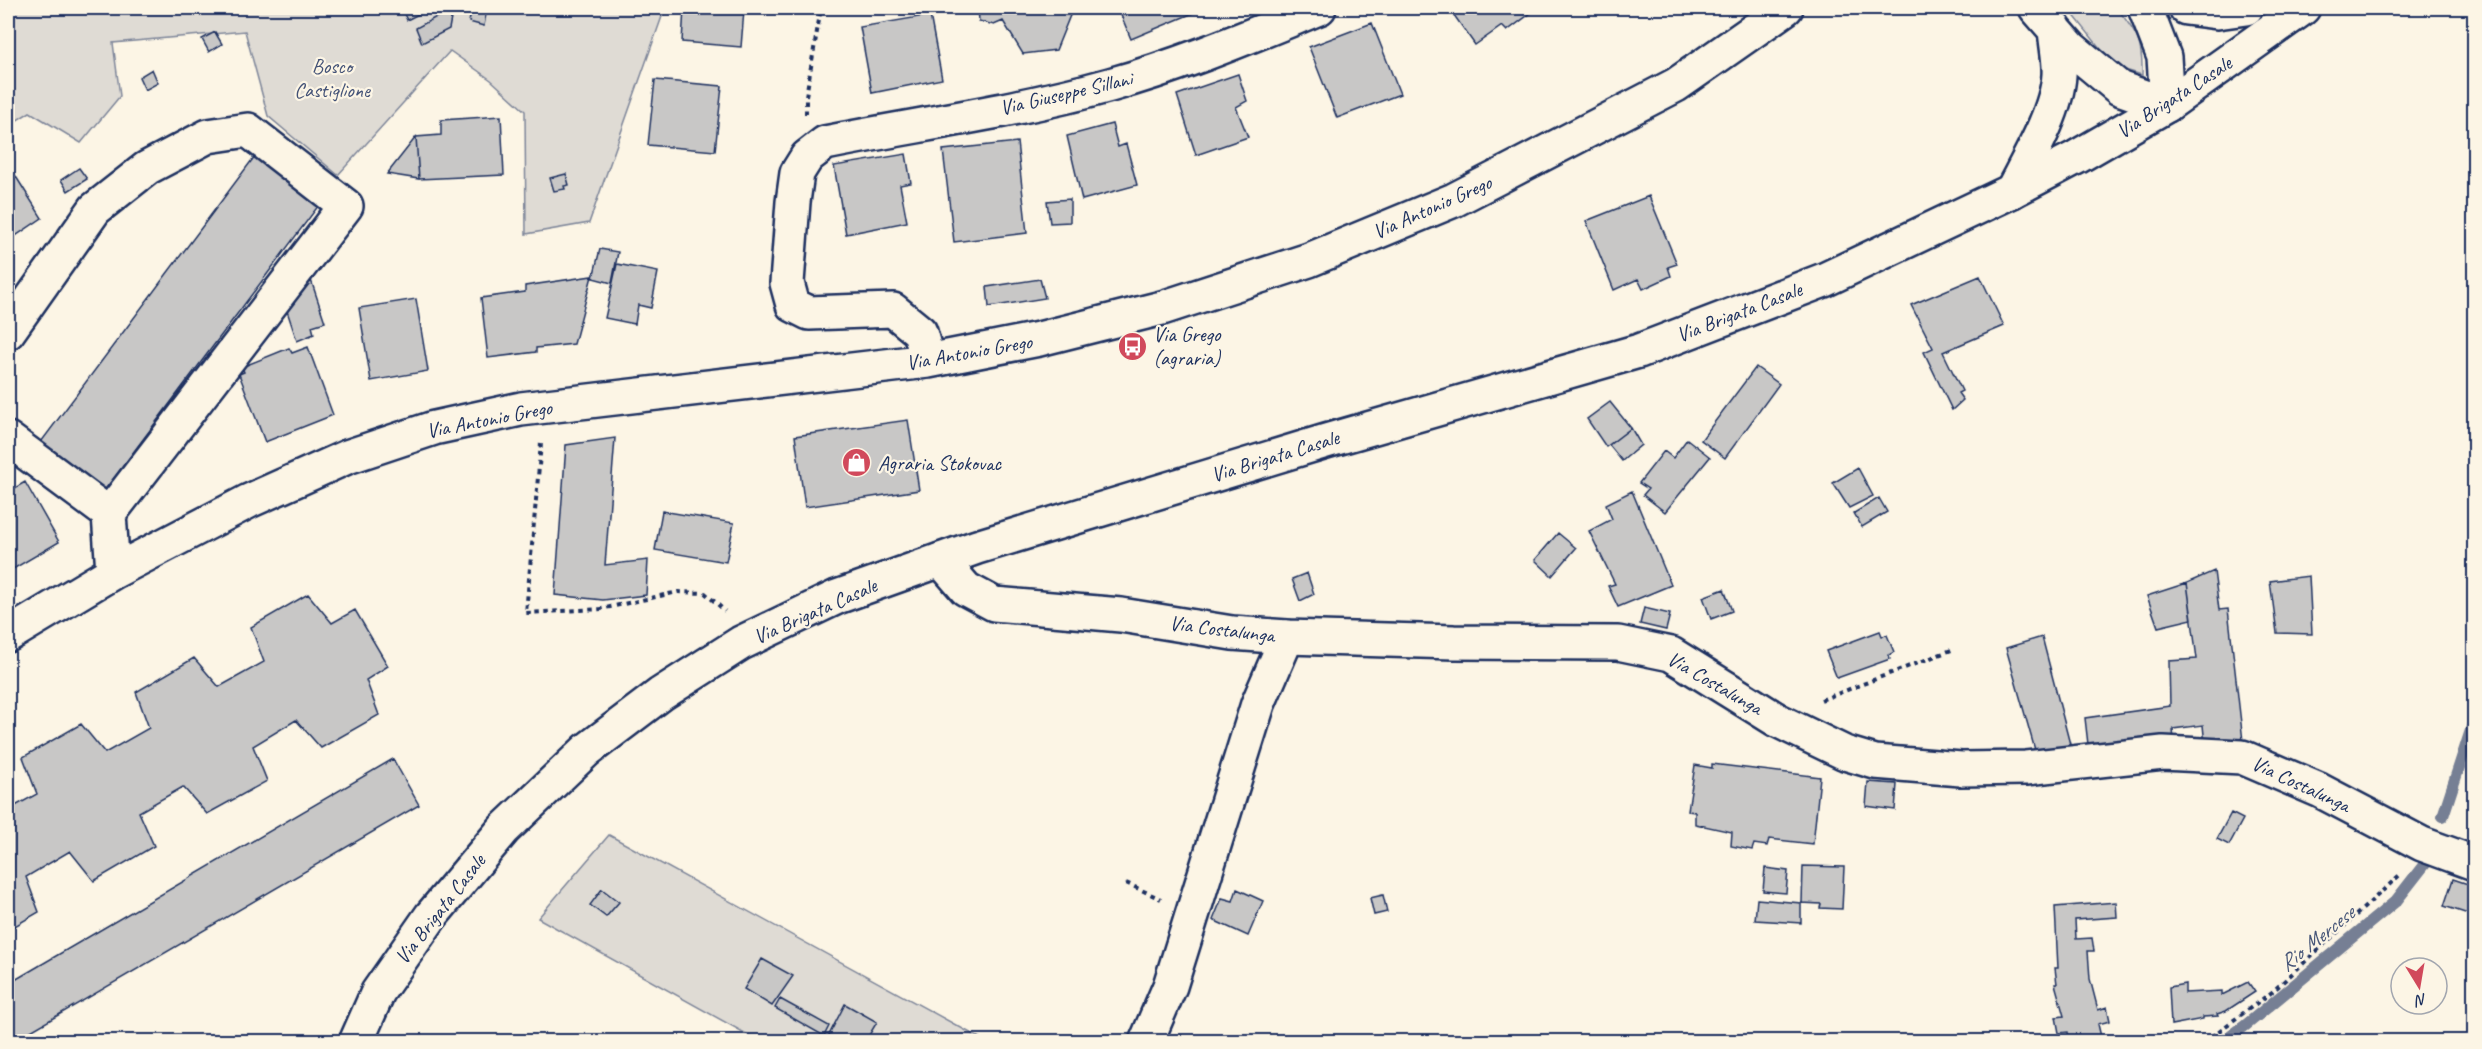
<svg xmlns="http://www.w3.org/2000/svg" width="2482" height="1049" viewBox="0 0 2482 1049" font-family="Caveat,sans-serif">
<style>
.green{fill:#dfdbd4;stroke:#7d8599;stroke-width:1.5}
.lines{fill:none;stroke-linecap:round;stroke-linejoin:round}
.stream{stroke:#767f94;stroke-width:12}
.building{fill:#c8c7c6;stroke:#1b2f5e;stroke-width:1.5}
.street-casing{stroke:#1b2f5e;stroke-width:38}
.secondary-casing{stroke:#1b2f5e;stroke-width:38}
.primary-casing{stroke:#1b2f5e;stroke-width:38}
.path{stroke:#1b2f5e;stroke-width:4;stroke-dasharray:4.5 4.5;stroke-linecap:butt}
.street{stroke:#fcf5e5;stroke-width:33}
.secondary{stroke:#fcf5e5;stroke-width:33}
.primary{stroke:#fcf5e5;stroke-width:33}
.labels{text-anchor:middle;stroke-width:4.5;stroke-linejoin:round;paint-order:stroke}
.park-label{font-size:21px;fill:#425176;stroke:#fcf5e5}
.street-label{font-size:21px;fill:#1b2f5e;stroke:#fcf5e5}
.poi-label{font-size:21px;fill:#1b2f5e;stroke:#fcf5e5;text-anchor:start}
.water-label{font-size:22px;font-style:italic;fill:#485779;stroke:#fcf5e5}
</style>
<rect width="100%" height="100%" fill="#fcf5e5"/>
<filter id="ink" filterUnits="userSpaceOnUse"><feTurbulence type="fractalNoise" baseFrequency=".0167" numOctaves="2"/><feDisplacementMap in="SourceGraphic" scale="12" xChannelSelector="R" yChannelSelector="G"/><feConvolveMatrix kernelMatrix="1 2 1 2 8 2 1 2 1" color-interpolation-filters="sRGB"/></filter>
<g filter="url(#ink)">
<path class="green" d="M8,8H665L589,223L526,234L525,111L491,80L450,51L338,175L268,116L245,31L113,43L120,96L81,143L30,112L8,126Z
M2068,8H2117C2137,34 2143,41 2142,75L2122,69L2104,53Z
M609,835L985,1041H759L538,918Z"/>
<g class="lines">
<path class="stream" d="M2443,816L2474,721
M2223,1042L2246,1025L2396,901L2428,860"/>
</g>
<path class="building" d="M401,8H430L407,20Z
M453,8L449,29L422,43L416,28Z
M472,8H487L484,26L469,22Z
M684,8H736V9L744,10L741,47L682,42Z
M978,8H1073L1056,50L1023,54L1003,21L994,25L979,21Z
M1118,8H1197L1198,11L1131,39Z
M1449,8H1534L1535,10L1507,31L1502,26L1475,45Z
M930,15L942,79L872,93L860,27Z
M1372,23L1400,94L1337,118L1309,47Z
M215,32L222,44L209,52L202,39Z
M152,69L158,83L145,90L139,77Z
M1238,74L1247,101L1236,107L1248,137L1196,155L1177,95Z
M655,80L722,86L715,151L648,145Z
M501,116L504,175L419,179L416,137L441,135V120Z
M1112,124L1118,147L1126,144L1137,185L1082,200L1067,136Z
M416,137L419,179L387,174Z
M1017,142L1027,233L954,242L943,150Z
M258,152L322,201L105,490L41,442Z
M906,154L911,183L900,185L907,222L846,234L834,166Z
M8,164L42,218L8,241Z
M79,168L87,179L68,191L61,180Z
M566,174L569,185L564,186L565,189L554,191L550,178Z
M1649,196L1677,264L1668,267L1671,276L1643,289L1638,279L1614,290L1586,221Z
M1070,199V222L1050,223L1047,201Z
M600,249L618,252L612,283L593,278Z
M617,264L658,272L651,308L638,305L635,324L605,318Z
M592,276L574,344L536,348V352L488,358L481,298L525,292V286Z
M1980,276L2004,326L1943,352L1962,391L1958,393L1963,400L1952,410L1924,352L1933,348L1911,305Z
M310,277L325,322L312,326L314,334L297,341L286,308Z
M1040,279L1045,298L989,307L987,287Z
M416,299L428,371L371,381L359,308Z
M308,347L333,415L265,442L239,374L244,372L242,367L289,348L292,353Z
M1756,367L1779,384L1725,458L1701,440Z
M1610,402L1631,428L1606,447L1587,419Z
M908,420L919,490L805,507L795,436Z
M1631,428L1641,445L1622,461L1609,445Z
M615,438L605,565L648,560L646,595L603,600L555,595L566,445Z
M1687,439L1710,457L1665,512L1643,495L1648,489L1639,483L1664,451L1673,458Z
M1858,468L1873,496L1849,508L1833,483Z
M25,482L59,542L8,572V492Z
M1632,491L1671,585L1618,607L1608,586L1615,584L1589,531L1612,519L1606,504Z
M1879,498L1887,512L1862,527L1854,513Z
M662,511L734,523L726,562L655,550Z
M1558,533L1576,548L1552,576L1535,560Z
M2214,571L2219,610L2228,609L2243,741L2205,745L2203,725L2173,729L2174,741L2089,753L2085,718L2170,706L2169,661L2197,659L2187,583Z
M1307,573L1314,594L1300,601L1292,579Z
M2309,576L2312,634L2277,633L2270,581Z
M2187,583L2192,619L2158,627L2147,596Z
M1724,589L1732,611L1711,619L1703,597Z
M308,594L332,623L355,610L388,666L366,680L379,715L321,748L296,720L253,746L267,781L207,814L183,787L139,812L154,846L94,881L70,851L26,877L39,912L8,930V810L37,794L23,757L81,724L105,753L149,728L136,692L194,658L219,687L264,662L251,627Z
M1644,608L1670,614L1666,630L1640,624Z
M1880,631L1882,636L1887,635L1894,652L1889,655L1890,659L1837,678L1826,651Z
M2042,637L2072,752L2037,757L2006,648Z
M393,759L419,805L12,1042H8V984Z
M1712,764L1820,777L1813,844L1769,839L1767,846L1754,844L1752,850L1731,846L1732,832L1695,824V812L1688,811L1695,765L1712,768Z
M1868,782L1897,784L1895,810L1866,806Z
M2231,813L2243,819L2229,845L2217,839Z
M1803,866L1844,867L1842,909L1820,908L1821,904L1802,903Z
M1765,868L1788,871L1786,893L1763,891Z
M2453,879L2474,886V916L2444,906Z
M602,889L619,902L606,917L590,905Z
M1237,889L1263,901L1248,936L1213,920L1222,898L1233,901Z
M1383,895L1387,912L1374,915L1370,898Z
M1757,899L1801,903V923L1755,920Z
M2116,902L2117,917L2075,920L2076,939L2092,938L2094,951H2088L2090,979L2098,1010L2107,1007L2110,1021L2098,1024L2101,1037L2083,1042H2069L2068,1032L2059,1033L2056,1017L2064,1016L2055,984H2057L2055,968H2058L2055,907Z
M762,959L793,976L772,1006L744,989Z
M2248,982L2255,992L2226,1011L2217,1014L2218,1016L2203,1017V1019L2171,1025L2169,987L2185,984V993L2222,991V995Z
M780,999L829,1026L824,1036L775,1008Z
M845,1004L877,1022L865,1042H841L829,1035Z
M1947,1036L1976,1038V1042H1947Z"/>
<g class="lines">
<defs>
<path id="street" d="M2036,8L2071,48L2119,88L2167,105L2164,57L2145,8
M2186,8L2217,12L2246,8
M2012,191C2028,160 2057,111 2059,75C2060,61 2056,44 2055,29
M8,332L95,209L147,168L208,136L248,130L346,206L109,514L113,572
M928,361L920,332L893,310L809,313L793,305L787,283L793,202L797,173L807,157L825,143C920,124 1017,111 1110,85C1182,65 1250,36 1319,8
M8,439L109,514
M8,635L113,572L249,501L347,457L434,428L521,409L928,361L1039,339L1162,308L1309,260L1454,200L1676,85L1786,8
M1146,1042L1170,986L1258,704L1287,637"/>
<path id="secondary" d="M941,560L966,589L994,604L1121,615L1232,633L1287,637L1454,642L1618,643L1671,654L1777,720L1845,753L1875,762L1961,769L2026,768L2163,753L2242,757L2319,790L2422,844L2474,863"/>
<path id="primary" d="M356,1042L378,992L431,916L504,829L587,750L661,694L741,643L837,597L977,547L1326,441L1639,351L1824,280L2012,191L2077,157L2167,105L2303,8"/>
</defs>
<use href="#street" class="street-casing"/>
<use href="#secondary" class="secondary-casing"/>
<use href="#primary" class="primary-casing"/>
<path class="path" d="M806,114V96L821,8
M541,443L526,613L601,609L678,592L705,593L725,611
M1821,700L1954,649
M1126,883L1161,899
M48,1042L52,1039
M2204,1042L2272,992L2402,873"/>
<use href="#street" class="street"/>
<use href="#secondary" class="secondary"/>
<use href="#primary" class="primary"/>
</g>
</g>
<defs>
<symbol id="bus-disc" viewBox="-11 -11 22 22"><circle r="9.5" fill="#d1495b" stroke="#fcf5e5"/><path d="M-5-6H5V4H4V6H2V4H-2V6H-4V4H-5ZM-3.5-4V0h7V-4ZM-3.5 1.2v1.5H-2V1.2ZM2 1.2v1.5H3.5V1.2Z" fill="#fff"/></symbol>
<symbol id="shop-disc" viewBox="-11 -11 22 22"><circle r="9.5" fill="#d1495b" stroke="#fcf5e5"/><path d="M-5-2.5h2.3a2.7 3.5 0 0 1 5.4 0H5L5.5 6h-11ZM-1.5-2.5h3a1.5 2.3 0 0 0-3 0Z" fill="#fff"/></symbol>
</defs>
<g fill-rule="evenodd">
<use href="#bus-disc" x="1116" y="330" width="33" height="33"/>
<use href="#shop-disc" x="840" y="446" width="33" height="33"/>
</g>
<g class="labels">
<g class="park-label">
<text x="332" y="73">Bosco<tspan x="332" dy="24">Castiglione</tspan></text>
</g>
<g class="street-label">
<text transform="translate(1066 93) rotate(-13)" y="7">Via Giuseppe Sillani</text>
<text transform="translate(2174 97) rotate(-33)" y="7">Via Brigata Casale</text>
<text transform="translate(1432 207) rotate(-24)" y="7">Via Antonio Grego</text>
<text transform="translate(1739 312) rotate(-21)" y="7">Via Brigata Casale</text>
<text transform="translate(969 352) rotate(-10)" y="7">Via Antonio Grego</text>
<text transform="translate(489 419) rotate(-11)" y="7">Via Antonio Grego</text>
<text transform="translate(1275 456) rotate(-17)" y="7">Via Brigata Casale</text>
<text transform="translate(815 611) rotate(-24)" y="7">Via Brigata Casale</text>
<text transform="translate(1222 629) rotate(7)" y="7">Via Costalunga</text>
<text transform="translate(1715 683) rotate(30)" y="7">Via Costalunga</text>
<text transform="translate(2301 784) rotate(25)" y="7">Via Costalunga</text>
<text transform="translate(440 909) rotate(-52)" y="7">Via Brigata Casale</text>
</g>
<g class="poi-label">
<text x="1153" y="341">Via Grego<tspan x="1153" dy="24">(agraria)</tspan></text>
<text x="878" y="470">Agraria Stokovac</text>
</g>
<g class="water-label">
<text transform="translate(2316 938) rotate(-39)" y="8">Rio Mercese</text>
</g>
</g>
<rect width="2482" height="1049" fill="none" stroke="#fcf5e5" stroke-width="30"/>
<rect x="15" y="15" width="2452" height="1019" fill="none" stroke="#1b2f5e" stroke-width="2" filter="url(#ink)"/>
<g transform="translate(2419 986) rotate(169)"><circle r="28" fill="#fcf5e5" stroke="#a2a6af" stroke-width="1.5"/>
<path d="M0-4.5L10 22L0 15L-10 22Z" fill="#d1495b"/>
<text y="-9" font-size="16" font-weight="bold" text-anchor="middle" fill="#1b2f5e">N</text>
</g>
</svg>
